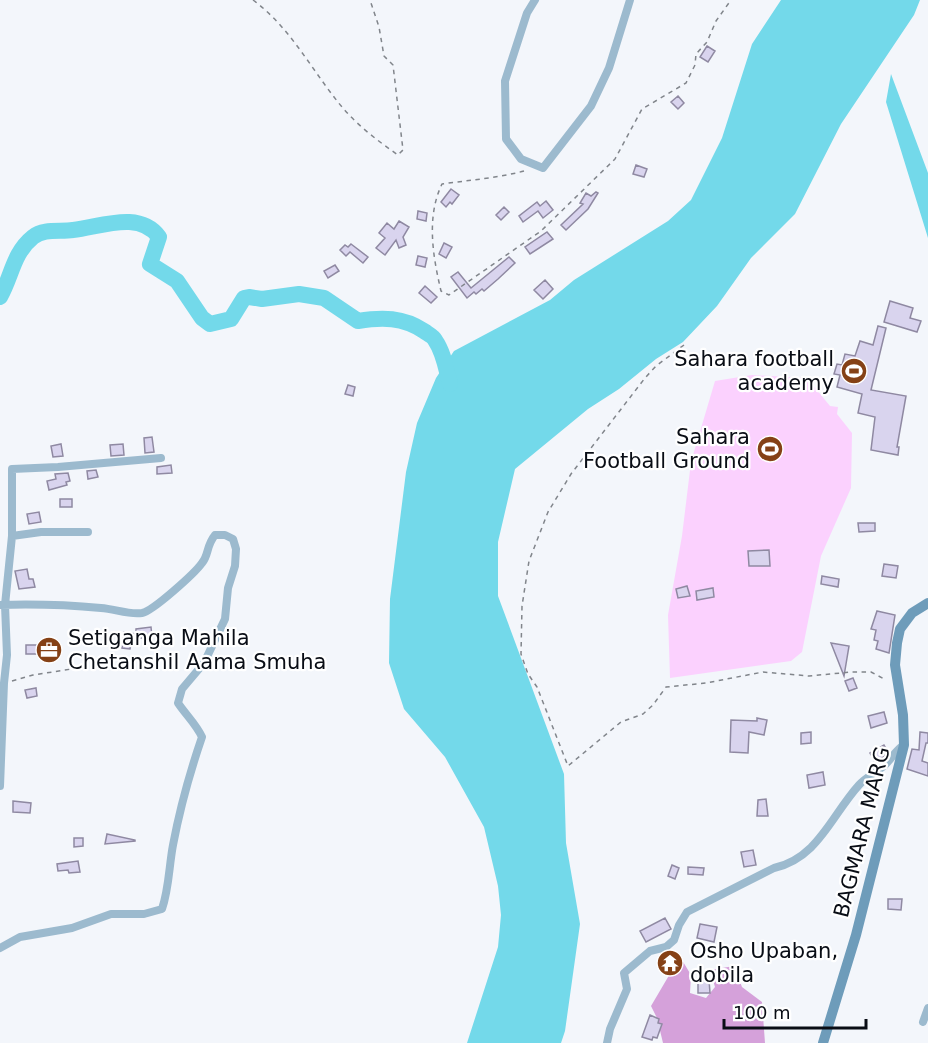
<svg xmlns="http://www.w3.org/2000/svg" width="928" height="1043" viewBox="0 0 928 1043" font-family="'DejaVu Sans',sans-serif">
<style>
.green{fill:#fbd1fe}
.forest{fill:#d5a1da}
.water{fill:#73d9ea}
.lines{fill:none;stroke-linecap:round;stroke-linejoin:round}
.river{stroke:#73d9ea;stroke-width:16}
.building{fill:#d9d4ee;stroke:#8f89a2;stroke-width:1.5}
.path{stroke:#81858b;stroke-width:1.5;stroke-dasharray:4.5 4.5;stroke-linecap:butt}
.minor{stroke:#9cbace;stroke-width:8}
.secondary{stroke:#6e9cba;stroke-width:10}
.labels{text-anchor:middle;stroke-width:4.5;stroke-linejoin:round;paint-order:stroke}
.poi-label{font-size:21px;fill:#090d15;stroke:#fff;text-anchor:end}
.street-label{font-size:21px;fill:#090d15;stroke:#fff}
</style>
<rect width="100%" height="100%" fill="#f3f6fb"/>
<path class="green" d="M752,375L807,378L830,406L838,407L837,414L852,433L851,488L821,556L802,652L791,661L670,678L668,615L682,536L691,462L715,381Z"/>
<path class="forest" d="M682,960L691,975L690,993L706,998L715,987L710,970L734,966L742,987L762,1002L765,1043H663L657,1018L651,1006L671,972Z"/>
<path class="water" d="M781,0H920L914,15L841,124L795,214L751,258L717,306L683,342L656,359L619,389L588,409L515,469L498,542V596L564,774L566,843L580,924L565,1031L561,1043H467L498,947L501,915L498,886L484,827L445,757L404,709L389,663L390,599L406,472L417,423L436,378L454,351L550,300L574,280L668,221L691,200L722,138L752,44Z
M891,74L928,173V238L886,102Z"/>
<g class="lines">
<path class="river" d="M0,297C12,276 13,253 33,237C44,228 60,232 73,230C101,227 139,210 159,237L150,264L177,281L202,318L210,324L231,319L244,298L249,297L262,299L299,294L324,298L358,321C382,317 403,317 424,331C428,334 433,336 435,340C444,353 446,369 450,384"/>
</g>
<path class="building" d="M707,46L715,51L708,62L700,57Z
M678,96L684,103L678,109L671,102Z
M636,165L647,169L644,177L633,174Z
M451,189L459,195L452,204L450,202L446,207L441,202Z
M596,192L598,193L588,209L566,230L561,225L583,204L580,203L586,193L591,196Z
M546,201L553,210L543,218L538,211L523,222L519,216L537,202L540,206Z
M504,207L509,212L501,220L496,215Z
M418,211L427,213L426,221L417,219Z
M399,221L409,227L403,237L406,245L399,248L396,240L385,255L376,248L385,238L379,233L387,223L394,229Z
M547,232L553,239L530,254L525,247Z
M444,243L452,247L446,258L439,254Z
M351,244L368,257L363,263L350,252L346,256L340,250L345,245L348,247Z
M418,256L427,258L425,267L416,265Z
M509,257L515,263L498,279L484,291L482,289L476,294L474,292L467,298L451,277L458,272L471,288Z
M335,265L339,271L328,278L324,271Z
M545,280L553,289L543,299L534,290Z
M425,286L437,297L431,303L419,293Z
M890,301L913,308L910,318L921,321L917,332L884,322Z
M878,326L886,328L871,390L906,396L897,447H899L898,455L871,450L875,417L858,413L862,394L837,387L840,375L834,374L837,364L842,365L845,354L855,356L860,341L873,345Z
M348,385L355,387L353,396L345,394Z
M152,437L154,452L145,453L144,438Z
M61,444L63,456L53,457L51,446Z
M123,444L124,455L111,456L110,445Z
M171,465L172,473L157,474V467Z
M96,470L98,477L88,479L87,471Z
M68,473L70,481L66,482L67,485L49,490L47,481L56,479L55,474Z
M60,499H72V507H60Z
M39,512L41,522L29,524L27,514Z
M858,523H875V531L859,532Z
M769,550L770,566H749L748,551Z
M884,564L898,566L896,578L882,576Z
M27,569L29,579H33L35,587L19,589L15,571Z
M822,576L839,579L838,587L821,584Z
M687,586L690,596L678,598L676,589Z
M713,588L714,597L697,600L696,591Z
M877,611L895,615L889,653L876,649L878,641L874,640L876,630L871,629Z
M151,627L152,637L132,639L130,649L122,648L124,632L136,634V629Z
M831,643L849,646L844,676Z
M26,645H56V654H26Z
M853,678L857,688L849,691L845,681Z
M36,688L37,696L27,698L25,690Z
M884,712L887,723L871,728L868,716Z
M757,718L767,720L764,735L749,732L748,753L730,752L731,720L757,721Z
M811,732V743L801,744V733Z
M920,732L928,733V743H926L922,761L928,763V776L907,769L912,749L919,750Z
M884,745L888,752L876,764L870,753Z
M823,772L825,785L809,788L807,775Z
M766,799L768,816H757L758,800Z
M13,801L31,803L30,813L13,812Z
M107,834L135,840V841L105,844Z
M74,838H83V846L74,847Z
M753,850L756,865L744,867L741,852Z
M78,861L80,872L69,873L68,870L58,871L57,864Z
M672,865L679,868L675,879L668,876Z
M688,867L704,868L703,875L688,874Z
M888,899H902L901,910L888,909Z
M665,918L671,929L646,942L640,931Z
M700,924L717,927L714,942L697,938Z
M709,980L710,993H698V981Z
M650,1015L659,1019L658,1023L662,1024L657,1038L653,1037L652,1040L642,1037Z"/>
<g class="lines">
<path class="path" d="M253,0C291,28 312,71 342,107C358,126 378,141 398,155L403,150L393,65L384,56L379,27L370,0
M524,171C498,178 470,180 442,184C426,217 433,257 441,291L449,295L541,231L615,159L642,109L686,83L695,65L696,54L707,42L716,21L731,0
M684,345L656,366L645,378L571,474L548,512L529,561L522,606L521,654L528,674L537,687L568,766L621,722L643,714L653,705L666,687L706,683L763,672L809,676L852,672H871L886,680
M12,681L33,675L91,666L100,659"/>
<path class="minor" d="M535,0L527,13L505,81L506,139L521,159L543,168L591,106L609,68L630,0
M12,536L41,532H88
M0,605C34,604 68,605 101,608C115,609 129,615 142,613C153,611 195,573 202,563C209,555 206,546 215,535H225L233,539L236,549L235,566L228,588L225,619L204,663L182,689L178,703C186,715 196,724 202,737C190,772 180,808 173,845C169,866 169,889 162,909L144,914H111L72,928L20,937L0,948
M0,786L4,683L7,655L5,605L12,536V469L58,467L161,458
M923,1022L928,1008
M607,1043L610,1029L627,989L624,973L650,951L666,947L674,940L679,925L687,912L774,868C818,858 831,816 859,785C866,777 877,772 885,765C892,758 896,750 904,745"/>
<path class="secondary" d="M823,1043L856,935L904,745L903,715L895,665L897,643L900,629L912,613L928,603"/>
</g>
<defs>
<symbol id="stadium-disc" viewBox="-11 -11 22 22"><circle r="9.5" fill="#854116" stroke="#fff"/><path d="M0-5a6.5 5 0 1 0 0 10a6.5 5 0 1 0 0-10ZM-3.5-1.8h7v3.6h-7Z" fill="#fff"/></symbol>
<symbol id="office-disc" viewBox="-11 -11 22 22"><circle r="9.5" fill="#854116" stroke="#fff"/><path d="M-6-3h4V-5.5h4V-3h4V5H-6ZM-1-4.5V-3h2v-1.5ZM-6 0V1H6V0Z" fill="#fff"/></symbol>
<symbol id="temple-disc" viewBox="-11 -11 22 22"><circle r="9.5" fill="#854116" stroke="#fff"/><path d="M0-6L5-2H3V0L6.5 2.5H4V6H1.5V3h-3V6H-4V2.5H-6.5L-3 0V-2H-5Z" fill="#fff"/></symbol>
</defs>
<g fill-rule="evenodd">
<use href="#stadium-disc" x="839" y="356" width="30" height="30"/>
<use href="#stadium-disc" x="755" y="434" width="30" height="30"/>
<use href="#office-disc" x="34" y="635" width="30" height="30"/>
<use href="#temple-disc" x="655" y="948" width="30" height="30"/>
</g>
<g class="labels">
<g class="poi-label">
<text x="834" y="366">Sahara football<tspan x="834" dy="24">academy</tspan></text>
<text x="750" y="444">Sahara<tspan x="750" dy="24">Football Ground</tspan></text>
<text x="68" y="645" text-anchor="start">Setiganga Mahila<tspan x="68" dy="24">Chetanshil Aama Smuha</tspan></text>
<text x="690" y="958" text-anchor="start">Osho Upaban,<tspan x="690" dy="24">dobila</tspan></text>
</g>
<g class="street-label">
<text transform="translate(862 832) rotate(-76)" y="7">BAGMARA MARG</text>
</g>
</g>
<path d="M724 1019v9h142v-9" fill="none" stroke="#090d15" stroke-width="3"/>
<text x="733" y="1019" font-size="18" fill="#090d15" stroke="#ffffff" stroke-width="4.5" paint-order="stroke">100 m</text>
</svg>
